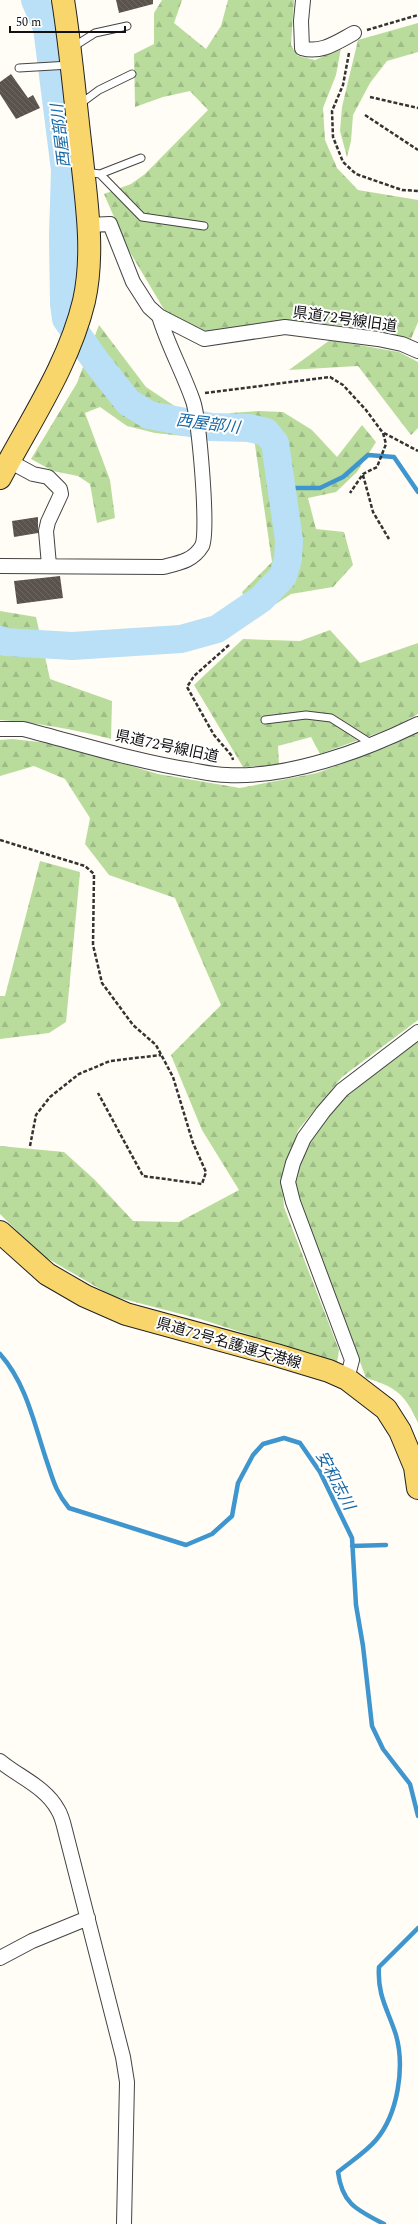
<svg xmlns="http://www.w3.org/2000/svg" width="418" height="2224" viewBox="0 0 418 2224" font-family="Spectral,'Noto Sans JP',serif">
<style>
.forest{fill:url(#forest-firs)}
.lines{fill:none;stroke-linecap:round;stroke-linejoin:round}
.stream{stroke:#3f96cf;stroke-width:4.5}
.river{stroke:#b9e0f7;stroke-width:28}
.building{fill:url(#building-back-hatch)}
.lane-casing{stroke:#444;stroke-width:9}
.street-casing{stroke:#444;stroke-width:16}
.primary-casing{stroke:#222;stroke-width:24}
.path{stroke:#333;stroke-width:2.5;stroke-dasharray:4 2;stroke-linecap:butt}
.lane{stroke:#fff;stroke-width:7}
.street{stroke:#fff;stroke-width:14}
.primary{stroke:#f9d66b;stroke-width:22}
.labels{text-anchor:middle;stroke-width:4;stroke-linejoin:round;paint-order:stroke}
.street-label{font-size:15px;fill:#111;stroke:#fff}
.water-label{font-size:16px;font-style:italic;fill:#1768a6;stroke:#fff}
</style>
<defs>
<pattern id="forest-firs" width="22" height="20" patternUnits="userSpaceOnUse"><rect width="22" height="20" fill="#b9dc9c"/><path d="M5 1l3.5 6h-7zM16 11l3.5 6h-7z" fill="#9ebc85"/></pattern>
<pattern id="building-back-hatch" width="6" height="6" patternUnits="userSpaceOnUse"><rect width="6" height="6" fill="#5a524d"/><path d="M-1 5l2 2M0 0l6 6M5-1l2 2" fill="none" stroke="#6d6662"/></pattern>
</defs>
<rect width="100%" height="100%" fill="#fffdf5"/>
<path class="forest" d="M162,0H182L174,23L206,49L221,26L228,0H294L291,45L298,56L315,60L341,48L336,75L323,108L325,140L337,168L358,190L418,200V322L411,339L366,328L292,321L205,331L165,311L128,249L104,194L131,184L145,174L208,110L190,91L163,97L135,107L134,54L154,44V13Z
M418,23V52L387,61L370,83L353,115L351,141L347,157L340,131L342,107L358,40Z
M99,325L146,387L176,407L184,436L155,433L127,426L100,407L85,413L110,480L115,518L97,523L90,484L78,476L53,471L31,459L77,383Z
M330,340L399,352L418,362V428L411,435L358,366L289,370Z
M259,411L283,412L312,430L337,457L362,425L376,442L357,472L336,492L308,498L316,529L344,532L353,565L333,587L291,594L253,619L242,592L272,562L254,438L225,433L230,413Z
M0,611L36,617L50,679L112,701L111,739C74,729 38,723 0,720Z
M330,630L360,663L418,643V714L394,727L320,754L311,737L278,746L279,765L243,767L194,685L243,639L300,641Z
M418,731V1020L342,1077L298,1130L282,1180L284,1207L339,1350L337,1363L200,1319L112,1296L40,1254L0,1214V1146L64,1152L95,1180L133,1221L179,1222L239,1190L202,1130L171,1055L221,1005L175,898L109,875L85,844L90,818L65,779L34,766L0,776V740L12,739L57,744L158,774L240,788L317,773L390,746Z
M40,861L80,872L66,1022L49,1033L0,1039V996H5Z
M418,1041V1423C405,1394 396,1387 366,1378L295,1187C295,1133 348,1094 386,1065C396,1057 407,1048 418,1041Z"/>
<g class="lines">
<path class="stream" d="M281,488H320L343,477L368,455L394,457L418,492
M0,1354C26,1383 34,1423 46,1459C53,1479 55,1491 69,1508L186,1545L212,1534L232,1516L238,1483L253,1455L263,1444L284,1438L300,1443L320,1472L352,1538L356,1605L363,1646L372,1726L383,1749L410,1784L418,1816
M352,1546L386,1545
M384,2224C357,2210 342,2204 338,2172C350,2162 366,2152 376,2140C398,2114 405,2067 396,2035C388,2010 377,1995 379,1967L418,1928"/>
<path class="river" d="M0,640L5,642L72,646L181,639L217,629L261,599L283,576L288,559L289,540L275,443L266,432L249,428L211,427L149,415L128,402L98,364L66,319L64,304L63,236L65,170L47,28L35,0"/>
</g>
<path class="building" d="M116,0H153V4L119,13Z
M11,74L28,98L33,95L40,108L16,119L0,94V82Z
M38,517V533L14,537L12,521Z
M60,576L63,598L17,604L14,581Z"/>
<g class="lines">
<defs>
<path id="lane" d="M73,47L95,33L127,26
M19,68L70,65
M80,104L99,90L132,74
M85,172L100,174L142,217L204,226
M100,174L141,158
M265,720L306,715L331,718L372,744"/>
<path id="street" d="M303,0L301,21L302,48C321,54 337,42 354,33
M88,225L110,224L133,282L149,307L159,316L204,339L285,327L378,339L402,344L418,351
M9,461L33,474L48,477L60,489L61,494L48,522L46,531L49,565
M0,566L163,567C179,563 193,561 202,546C209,533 199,418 193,401C183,372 168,346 159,316
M0,729H23C78,743 134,761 191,770C202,772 215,775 227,775C289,778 363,751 418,724
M347,1379L352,1360L293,1202L288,1182L293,1163L304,1138L323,1112L342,1090L418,1032
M0,1761C19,1777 46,1787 58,1810C62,1816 64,1826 66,1834L123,2057L127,2082L124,2224
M0,1958L32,1941L88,1918"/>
<path id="primary" d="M0,478C30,421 69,364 84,301C95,252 86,199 81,150C75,100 71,50 63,0
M0,1232L47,1274L85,1296L126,1314L276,1355L329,1371L347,1379L386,1409L400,1431L415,1467L418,1488"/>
</defs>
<use href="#lane" class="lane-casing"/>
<use href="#street" class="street-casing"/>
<use href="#primary" class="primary-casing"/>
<path class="path" d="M367,30L418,15
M349,53L343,85L332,111L333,137L343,162L356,174L402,190L418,191
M370,97L418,108
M365,115L418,150
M205,393L330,377L343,385L366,410L383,433L386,444L377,467L363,474L350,493
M384,433L418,451
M363,475L373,512L389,539
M229,645L194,676L187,687L214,735L232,756L233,760
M0,840L85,866L94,874L93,945L102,983L133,1025L156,1045L173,1077L193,1143L206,1172L202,1184L143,1176L98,1093
M30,1146L36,1115L50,1097L79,1074L110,1061L161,1055"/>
<use href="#lane" class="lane"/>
<use href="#street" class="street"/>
<use href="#primary" class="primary"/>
</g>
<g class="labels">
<g class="street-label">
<text transform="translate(345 319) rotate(8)" y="5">県道72号線旧道</text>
<text transform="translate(167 746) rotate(12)" y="5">県道72号線旧道</text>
<text transform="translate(229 1343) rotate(16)" y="5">県道72号名護運天港線</text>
</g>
<g class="water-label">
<text transform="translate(60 136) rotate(-97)" y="6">西屋部川</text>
<text transform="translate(208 423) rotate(7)" y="6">西屋部川</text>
<text transform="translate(336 1480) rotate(62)" y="6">安和志川</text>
</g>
</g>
<path d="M10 26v6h115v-6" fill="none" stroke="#111111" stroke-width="2"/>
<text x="16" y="26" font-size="12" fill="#111111" stroke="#ffffff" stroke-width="3" paint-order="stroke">50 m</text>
</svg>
